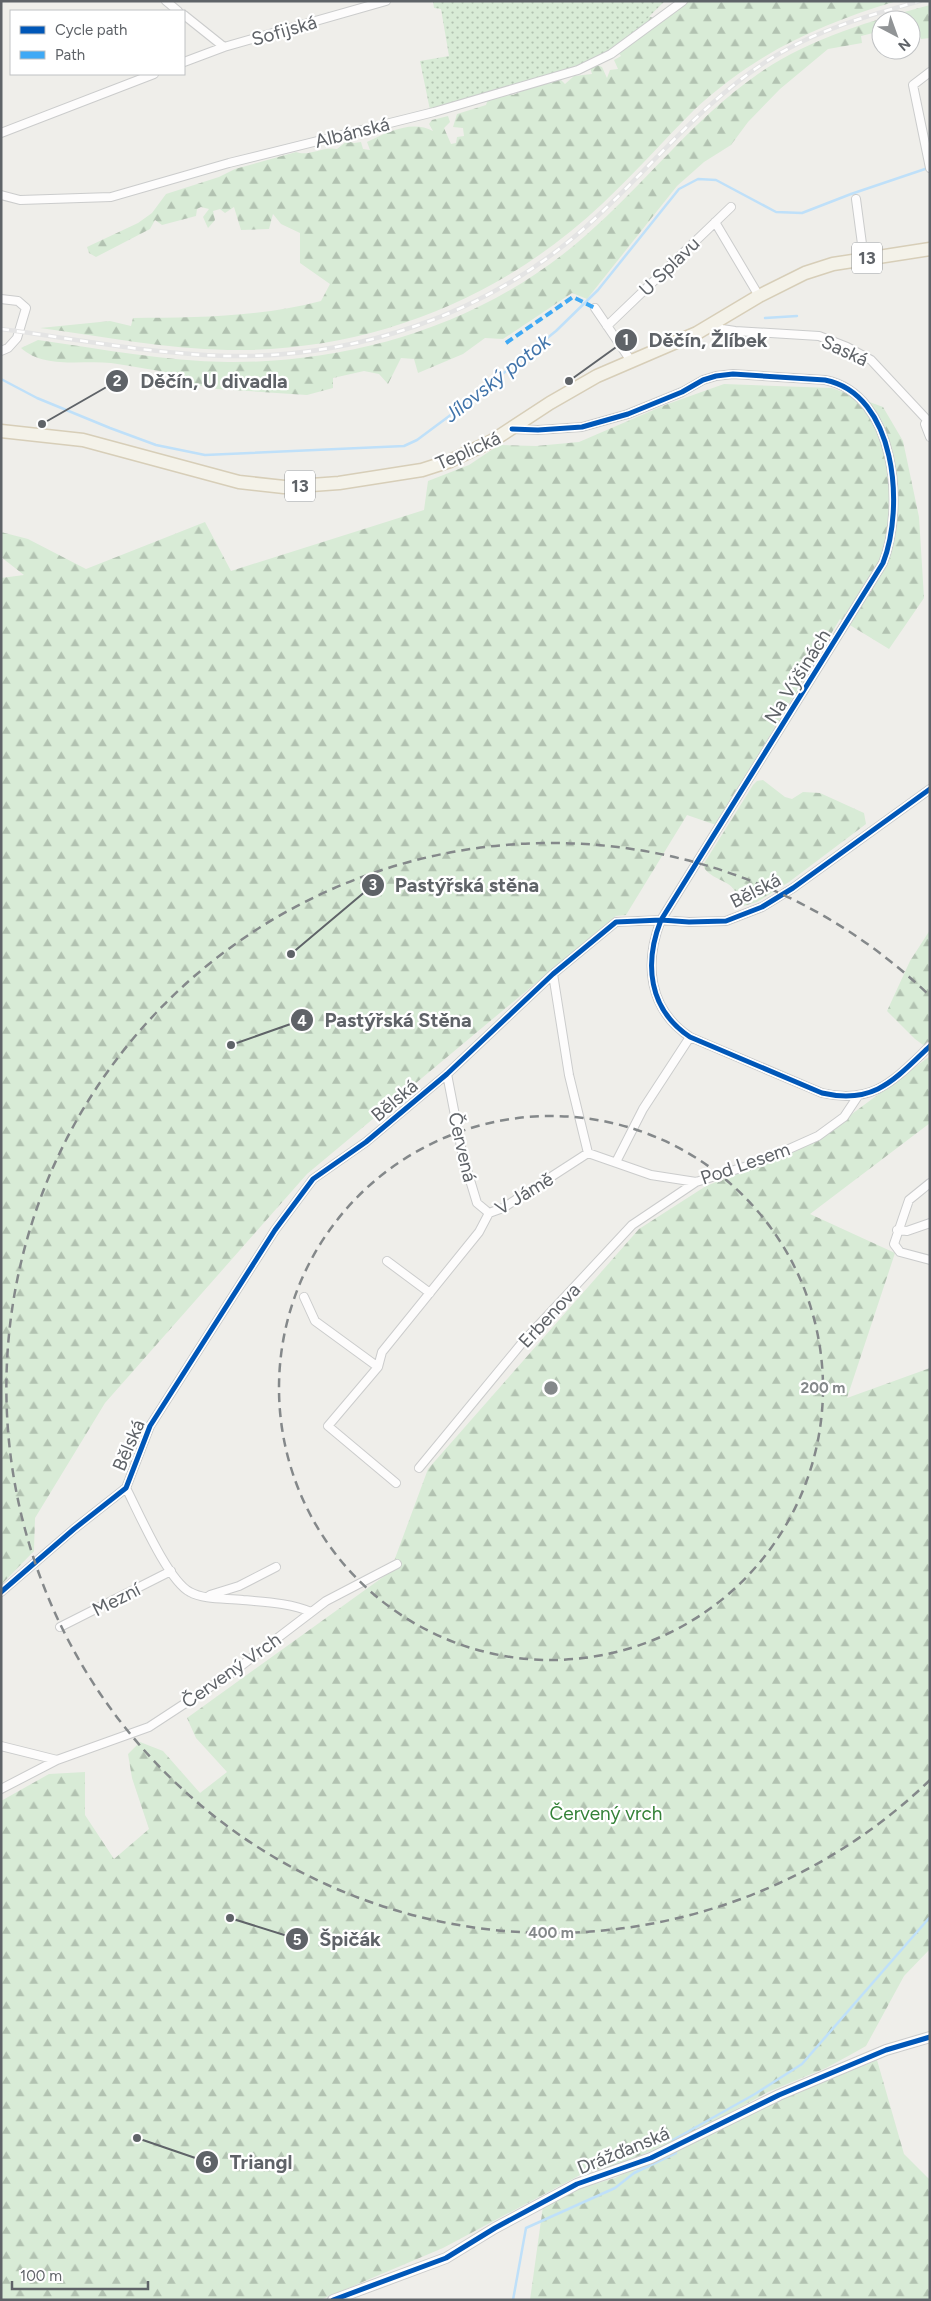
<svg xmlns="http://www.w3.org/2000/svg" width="931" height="2301" viewBox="0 0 931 2301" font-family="Figtree,sans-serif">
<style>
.forest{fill:url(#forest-firs)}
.park{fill:url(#park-dots)}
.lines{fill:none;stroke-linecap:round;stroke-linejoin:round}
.stream{stroke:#bfe0f9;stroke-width:2.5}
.minor-casing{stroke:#cbcccc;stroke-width:10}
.tertiary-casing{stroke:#cbcccc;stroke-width:12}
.primary-casing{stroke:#d7ceb8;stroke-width:15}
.minor{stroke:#fdfcfc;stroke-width:8}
.tertiary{stroke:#fdfcfc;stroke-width:10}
.primary{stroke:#f4f2e9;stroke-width:12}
.rail-casing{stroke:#e4e4e4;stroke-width:4.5}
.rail{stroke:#fff;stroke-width:2.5;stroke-dasharray:8;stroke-linecap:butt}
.quiet{stroke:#3fa9f5;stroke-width:4;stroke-dasharray:8 4;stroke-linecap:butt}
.cycleway-casing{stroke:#fff;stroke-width:8}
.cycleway{stroke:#0057b8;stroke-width:5}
.ring{fill:none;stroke:#84888a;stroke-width:2.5;stroke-dasharray:9 6}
.labels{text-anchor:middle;stroke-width:4.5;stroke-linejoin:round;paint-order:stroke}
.shield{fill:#fff;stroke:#8f9295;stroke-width:1}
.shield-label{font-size:18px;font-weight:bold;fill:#5f6368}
.street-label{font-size:19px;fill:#5f6368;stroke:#fff}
.park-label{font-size:19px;fill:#348238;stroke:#fff}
.water-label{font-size:20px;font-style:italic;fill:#4174aa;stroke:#fff}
.centre{fill:#84888a;stroke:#fff;stroke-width:2.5}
.ring-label{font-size:15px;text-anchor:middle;font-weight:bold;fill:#84888a;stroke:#fff;stroke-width:4.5;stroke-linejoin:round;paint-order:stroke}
.leader{fill:none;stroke:#5f6368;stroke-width:2}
.callout-dot{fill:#5f6368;stroke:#fff;stroke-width:2}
.mark-label{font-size:15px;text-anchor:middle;font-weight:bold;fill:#fff}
.callout-label{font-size:20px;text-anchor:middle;font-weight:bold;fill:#5f6368;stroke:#fff;stroke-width:4.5;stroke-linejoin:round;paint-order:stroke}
</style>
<defs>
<pattern id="forest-firs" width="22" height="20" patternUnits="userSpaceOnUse" patternTransform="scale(1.25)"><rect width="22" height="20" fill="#d8ebd6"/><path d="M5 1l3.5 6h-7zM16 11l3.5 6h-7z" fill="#b2c2b1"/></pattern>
<pattern id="park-dots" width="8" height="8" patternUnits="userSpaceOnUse" patternTransform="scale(1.25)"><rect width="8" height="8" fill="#d8ebd6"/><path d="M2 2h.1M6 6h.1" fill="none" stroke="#b2c2b1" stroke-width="1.8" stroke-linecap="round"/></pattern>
</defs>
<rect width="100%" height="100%" fill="#efeeea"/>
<path class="forest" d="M687,1H897C819,24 754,54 694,110C663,141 634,174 602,204C500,300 369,352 228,350C165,349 102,336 40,328L110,321L131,326L133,318C195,318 260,317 321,301L330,284L300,263V233L281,224L273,214L269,229L241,230L234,207L225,213L220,209L213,211L215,220L208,228L203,217L209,209L201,207L197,209L196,216L162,225L155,220L150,229L96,257L89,253L87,247L138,223L152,213L166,194L219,177L235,169L296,152C309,157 323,146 337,149L347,141L354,143L361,142L363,149L370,150L367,142C388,132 412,120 433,131L429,124L432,120L448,116L450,122L444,128L451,144L456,143L457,137L464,136L463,128L453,127L457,114L486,105L489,96L503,91L513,95L557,76L565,84L574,76L592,74L590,67L594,64L602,67L607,78L610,70L618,69L614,60L621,56L618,52L596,61L591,44L638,12L661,21Z
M930,5V38L921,39L915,24H911V20H881V31L861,36L862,43L828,49L780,89L748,122L731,145L704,162L677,186L587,299L572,293L503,339L485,338L463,354L418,373L414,359L401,358L388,384L379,374L364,371L333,378V388L307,395L217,389L178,381L176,374C154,370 132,366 111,363C82,360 44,369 21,348L38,340C101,349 165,361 228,362C357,363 488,322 585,236C645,184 693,119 758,74C810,38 870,21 930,5Z
M724,384L832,388L883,407L903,441L919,517L924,598L889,649L840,619L716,825L687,815L626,915L616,916L307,1174L105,1403L35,1518L34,1551L1,1585V578L24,575L1,557V532L28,539L86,569L205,522L231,571L424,510L428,481L469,465L499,445L536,446L579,442L665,405Z
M763,780L785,797L792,799L803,792L820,793L864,813L866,824L789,882L757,902L740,907C738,902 737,896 735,891C728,879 708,879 703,865L753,785L757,781Z
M930,930V1050L915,1039L887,1011L910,961Z
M930,1056V1123L810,1214L895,1253L847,1398L930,1368V1949L904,1976L866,2046L850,2055L826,2068L768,2092L709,2124L651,2151L620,2164L584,2173L443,2248L320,2300H1V1801L49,1774L85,1772V1815L114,1859L149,1829L132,1778L128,1754L140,1742L163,1751L200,1793L227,1772L196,1738L187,1718L390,1572L428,1469L639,1229L706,1186L794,1151L833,1128Z
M877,2060L904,2154L930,2180V2300H530L543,2206L577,2189L615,2178L764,2106Z"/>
<path class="park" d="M433,1H665C651,14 638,29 623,40C568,80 494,92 430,110L420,61L449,56L441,9L434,8Z"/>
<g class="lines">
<path class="stream" d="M765,318L797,316
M1,379L37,398L110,428L156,445L205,455L404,446L417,440L460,408L556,331L598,290L679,189L698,179L716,180L776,212L802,213L851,194L928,168
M674,2145L673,2140L755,2094L802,2064L930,1917
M513,2300L526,2228L615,2188L634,2173L676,2153L675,2150"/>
<defs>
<path id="minor" d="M166,1L178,11
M184,15L224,47
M184,62L224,47L386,1
M930,72L913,85L930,168
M1,133L154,74
M1,195L20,200L111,197L229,163L434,112L578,70L611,54L683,1
M856,199L864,259
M715,222L759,296
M1,299L18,301L26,308L17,338L8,348L1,351
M595,308L631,361
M712,324L722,329L735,331L819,336L847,347L871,360L930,423
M607,326L731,207
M927,421L925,424L930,437
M512,429L538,430L582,427L628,414L682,392L703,380L716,376L733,374L825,380C896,394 905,507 883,563L661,920C644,963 648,1009 690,1037L822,1093C874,1105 894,1080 930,1046
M553,974L569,1075L588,1153
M447,1074L463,1157L477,1203L489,1213
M616,1162L643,1109L690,1037
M930,1183L909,1200L894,1244L900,1252L930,1260
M897,1230L907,1231L930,1223
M387,1261L430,1293
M304,1297L315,1321L378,1367
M419,1468L522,1343L632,1225L696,1182
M396,1483L328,1426L378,1367L382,1352L479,1232L489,1213L503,1208L588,1153L651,1175L696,1182L760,1162L818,1136L844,1117L858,1096
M126,1488C138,1511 168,1581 190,1592C204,1600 226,1598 243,1600C265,1602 291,1603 311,1612
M1,1592L74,1529L126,1488L150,1426L275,1230L313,1179L366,1142L447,1074L553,974L616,922L661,920L689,922L726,921L762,907L793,888L930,789
M210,1595L239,1586L276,1567
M60,1627L171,1571
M1,1746L57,1760L149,1727L233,1672L326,1601L397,1564
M1,1789L57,1760"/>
<path id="tertiary" d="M333,2300L446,2258L495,2228L577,2184L651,2158L779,2095L886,2050L930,2037"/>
<path id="primary" d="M1,431L83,440L239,482L284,487L339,483L422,470L450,461L492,441L550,403L597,376L697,333L759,296L805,273L833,264L930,249"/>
</defs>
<use href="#minor" class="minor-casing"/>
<use href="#tertiary" class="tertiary-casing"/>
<use href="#primary" class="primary-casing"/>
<use href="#minor" class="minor"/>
<use href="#tertiary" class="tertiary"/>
<use href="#primary" class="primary"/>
<defs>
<path id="rail" d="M1,329C76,339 152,354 227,356C355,358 483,316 580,232C646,175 699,102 775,56C820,29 870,15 920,1"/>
</defs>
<use href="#rail" class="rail-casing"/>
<use href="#rail" class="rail"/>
<path class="quiet" d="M506,343L573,297L595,308"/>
<defs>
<path id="cycleway" d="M512,429L538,430L582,427L628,414L682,392L703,380L716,376L733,374L825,380C896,394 905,507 883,563L661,920C644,963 648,1009 690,1037L822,1093C874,1105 894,1080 930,1046
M1,1592L74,1529L126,1488L150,1426L275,1230L313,1179L366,1142L447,1074L553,974L616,922L661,920L689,922L726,921L762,907L793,888L930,789
M333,2300L446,2258L495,2228L577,2184L651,2158L779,2095L886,2050L930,2037"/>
</defs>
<use href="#cycleway" class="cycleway-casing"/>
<use href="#cycleway" class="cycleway"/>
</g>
<g class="ring">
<circle cx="551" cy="1388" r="272"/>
<path d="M930 1780A545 545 0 1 1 930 996"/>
</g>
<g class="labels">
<g class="shield">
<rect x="852" y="242.5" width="30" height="31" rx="4"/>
<rect x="285" y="470.5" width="30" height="31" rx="4"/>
</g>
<g class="shield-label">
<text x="867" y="264">13</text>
<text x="300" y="492">13</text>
</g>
<g class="street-label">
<text transform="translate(284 30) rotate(-16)" y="7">Sofijská</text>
<text transform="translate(352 132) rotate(-14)" y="7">Albánská</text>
<text transform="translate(669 266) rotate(-44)" y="7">U Splavu</text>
<text transform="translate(845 350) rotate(25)" y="7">Saská</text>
<text transform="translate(468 450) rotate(-24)" y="7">Teplická</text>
<text transform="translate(797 676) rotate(-58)" y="7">Na Výšinách</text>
<text transform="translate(755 890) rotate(-27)" y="7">Bělská</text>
<text transform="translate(394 1100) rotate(-40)" y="7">Bělská</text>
<text transform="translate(463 1147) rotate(77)" y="7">Červená</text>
<text transform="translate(745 1163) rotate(-19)" y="7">Pod Lesem</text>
<text transform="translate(524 1193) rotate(-31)" y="7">V Jámě</text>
<text transform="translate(549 1315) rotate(-47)" y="7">Erbenova</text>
<text transform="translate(128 1445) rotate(-67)" y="7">Bělská</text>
<text transform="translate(116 1599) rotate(-27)" y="7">Mezní</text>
<text transform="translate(231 1670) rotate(-35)" y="7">Červený Vrch</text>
<text transform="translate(623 2150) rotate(-22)" y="7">Drážďanská</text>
</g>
<g class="park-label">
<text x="606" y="1820">Červený vrch</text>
</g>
<g class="water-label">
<text transform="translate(497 378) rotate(-38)" y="7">Jílovský potok</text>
</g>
</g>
<circle cx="551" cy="1388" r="8" class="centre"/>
<g class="ring-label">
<text x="823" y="1393">200 m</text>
<text x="551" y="1938">400 m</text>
</g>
<path class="leader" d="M569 381L626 340M42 424L117 381M291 954L373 885M231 1045L302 1020M230 1918L297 1939M137 2138L207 2162"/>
<g class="callout-dot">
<circle cx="569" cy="381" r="5"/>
<circle cx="42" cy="424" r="5"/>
<circle cx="291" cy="954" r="5"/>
<circle cx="231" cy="1045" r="5"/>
<circle cx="230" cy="1918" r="5"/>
<circle cx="137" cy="2138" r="5"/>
<circle cx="626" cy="340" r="12"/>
<circle cx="117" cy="381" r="12"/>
<circle cx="373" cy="885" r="12"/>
<circle cx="302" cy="1020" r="12"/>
<circle cx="297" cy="1939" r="12"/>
<circle cx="207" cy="2162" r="12"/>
</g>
<g class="mark-label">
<text x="626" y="345">1</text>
<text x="117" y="386">2</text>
<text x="373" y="890">3</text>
<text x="302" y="1026">4</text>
<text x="297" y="1945">5</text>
<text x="207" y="2167">6</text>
</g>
<g class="callout-label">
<text x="708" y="347">Děčín, Žlíbek</text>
<text x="214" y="388">Děčín, U divadla</text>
<text x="467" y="892">Pastýřská stěna</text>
<text x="398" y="1027">Pastýřská Stěna</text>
<text x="350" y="1946">Špičák</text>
<text x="261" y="2169">Triangl</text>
</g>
<rect width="931" height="2301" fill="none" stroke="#5f6368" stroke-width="5"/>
<rect x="10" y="10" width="175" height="65" fill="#ffffff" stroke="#bfc1c3"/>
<rect x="20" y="26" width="25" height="8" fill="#0057b8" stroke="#bfc1c3"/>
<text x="55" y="35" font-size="15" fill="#5f6368">Cycle path</text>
<rect x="20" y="51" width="25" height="8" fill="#3fa9f5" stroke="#bfc1c3"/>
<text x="55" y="60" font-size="15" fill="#5f6368">Path</text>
<g transform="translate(896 35) rotate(139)"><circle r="24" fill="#ffffff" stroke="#bfc1c3"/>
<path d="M0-4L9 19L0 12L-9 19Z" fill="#919496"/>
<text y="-8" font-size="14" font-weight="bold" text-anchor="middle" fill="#5f6368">N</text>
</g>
<path d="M12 2281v8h136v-8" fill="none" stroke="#5f6368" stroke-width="2.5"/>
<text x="20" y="2281" font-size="15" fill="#5f6368" stroke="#ffffff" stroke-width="4" paint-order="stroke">100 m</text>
</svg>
